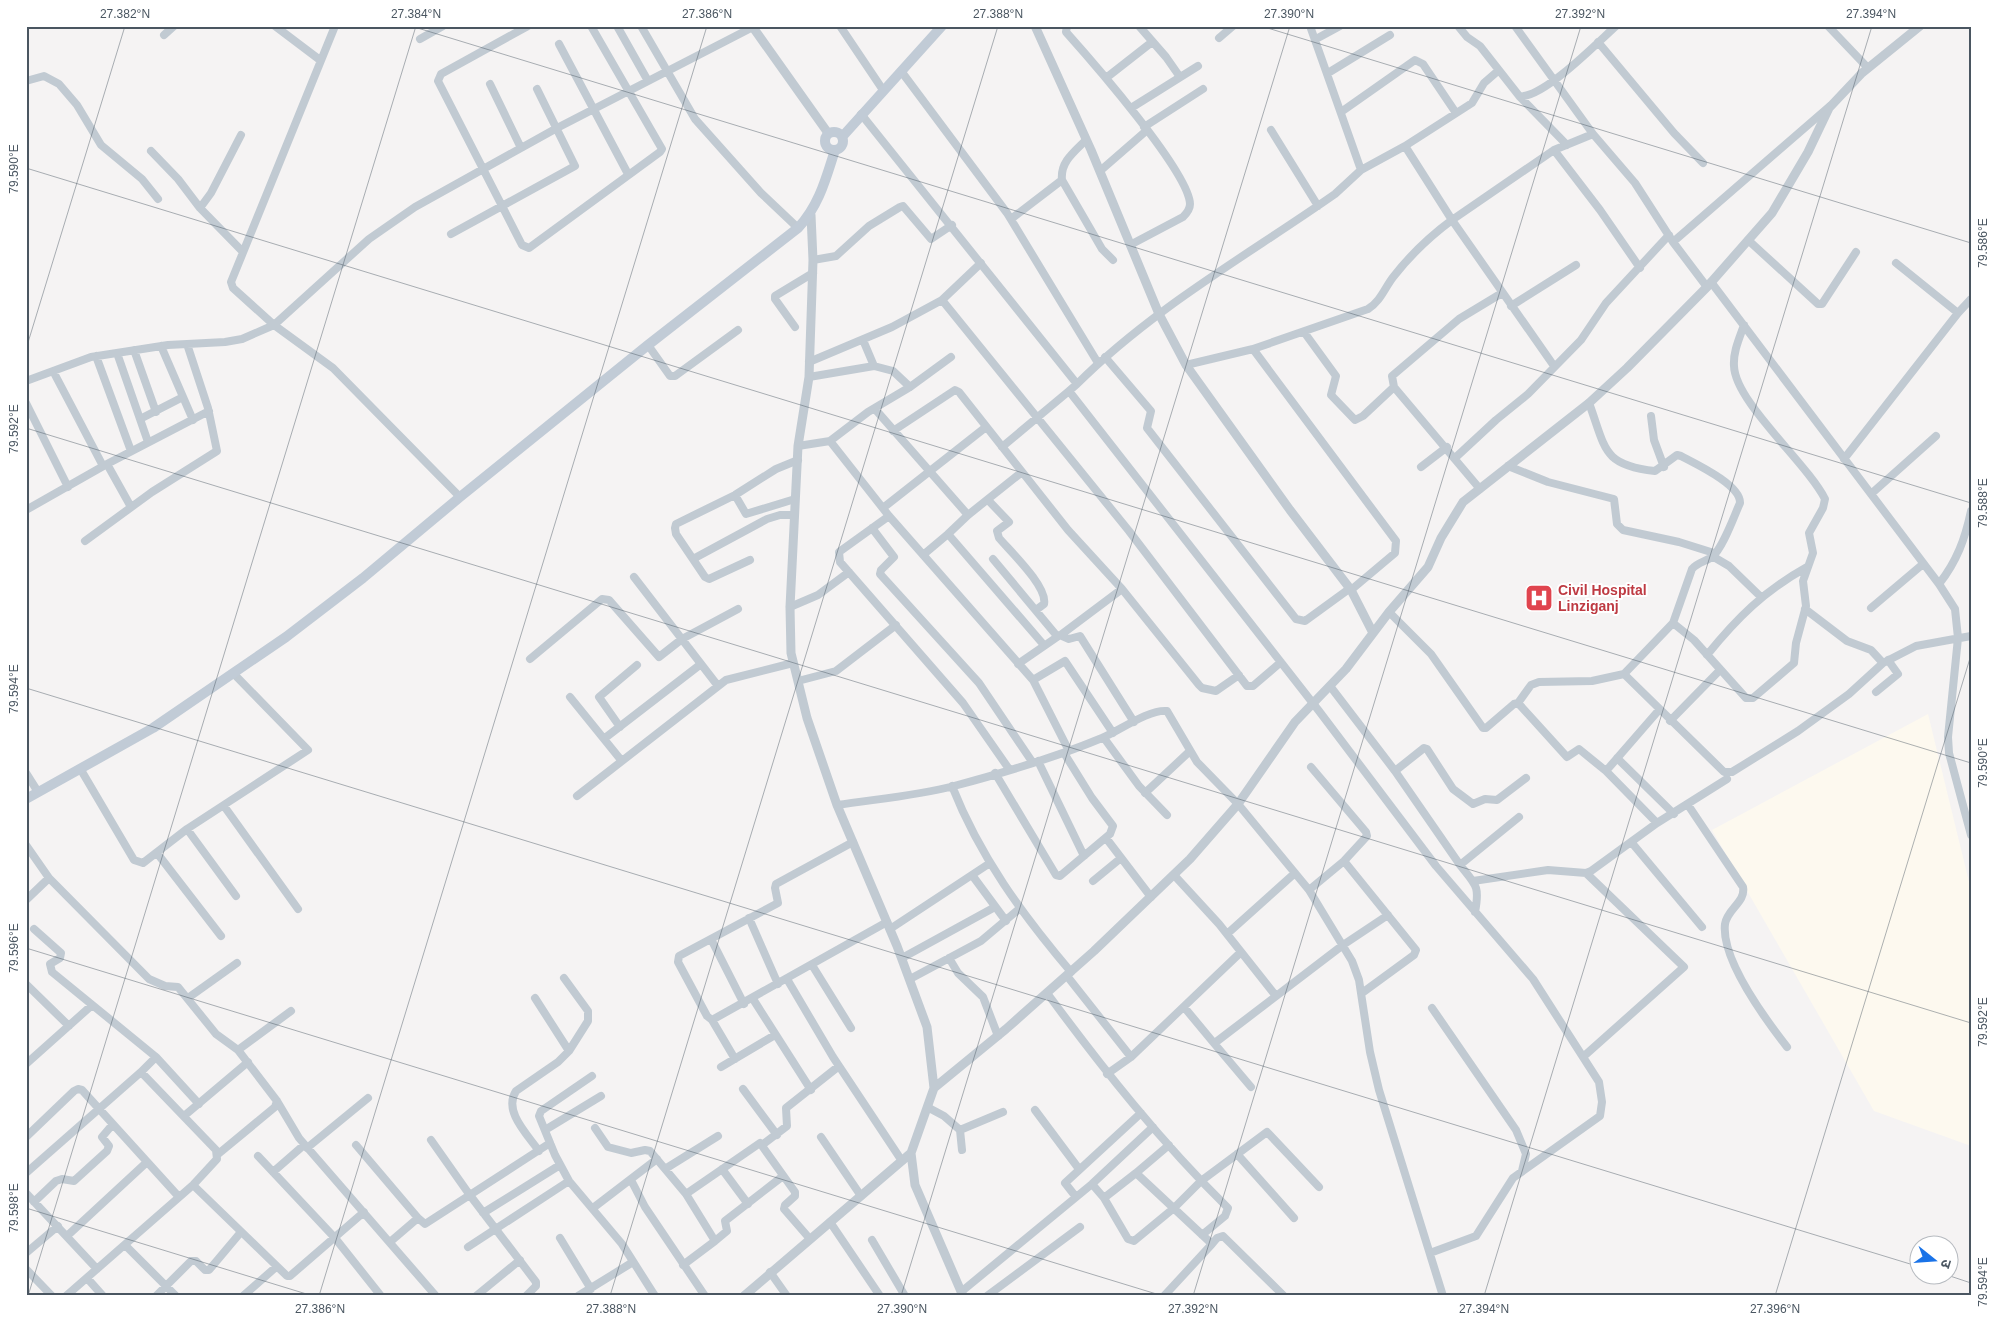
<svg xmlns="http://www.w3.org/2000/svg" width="1997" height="1322" viewBox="0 0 1997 1322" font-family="Helvetica,'Noto Sans Devanagari',sans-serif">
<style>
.commercial{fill:#fdf9ef}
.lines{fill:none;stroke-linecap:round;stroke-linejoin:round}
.minor{stroke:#c1cad2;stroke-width:8}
.tertiary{stroke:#c1cad2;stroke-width:9}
.secondary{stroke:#c1cbd6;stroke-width:10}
.ticks{fill:none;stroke:#4a5661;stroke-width:1;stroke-opacity:0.45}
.labels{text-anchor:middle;stroke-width:4;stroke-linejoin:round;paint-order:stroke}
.health-label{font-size:14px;font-weight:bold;fill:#be3a42;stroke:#fff;text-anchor:start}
.neatline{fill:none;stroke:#4a5661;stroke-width:2}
.ticks-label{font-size:12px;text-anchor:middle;fill:#4a5661}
</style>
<rect width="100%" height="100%" fill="#f5f3f3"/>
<path class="commercial" d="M1928,714L1971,890V1146L1874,1111L1712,830Z"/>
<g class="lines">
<path class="minor" d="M275,26L320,60
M335,26L231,282L233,288L274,325L369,239L415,207L557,128L753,27
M528,26L441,74L438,81L522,245L529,248L660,152L662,149L591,26
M617,26L648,81
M641,26L695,119L761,193L798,228
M840,26L883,90
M1067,26L1066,32C1091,60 1189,172 1190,204C1190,209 1187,213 1183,217L1130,245
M1139,26L1166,57L1180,77
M1458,26L1467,37L1480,46L1520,97L1567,145
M1515,26L1593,134L1635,183L1673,242L1707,287
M1828,26L1868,68
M164,35L174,26
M1219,38L1233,26
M420,39L443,26
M1316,39L1340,26
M1598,42L1674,133L1703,163
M559,44L628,174
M901,71L1007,213L1098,363
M1328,73L1390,35
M1106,78L1152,42
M26,81L44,76L59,84L77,105L101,145L142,179L158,199
M490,84L521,148
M1524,96C1549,92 1596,44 1616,26
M1131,108L1198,66
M1341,112L1415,60L1423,64L1456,113
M861,114L1077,384L1069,391L1319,711L1436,866L1533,979L1599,1082L1602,1102L1600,1116L1513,1178L1476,1236L1430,1253
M1144,127L1203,89
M1271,130L1318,206
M1086,140C1074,152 1060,162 1062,180L1102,249L1113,260
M1405,146L1472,103L1484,83L1499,70
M1554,150L1600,210L1640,268
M151,151L178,179L200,208L243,252
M1100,171L1146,131
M200,208L211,193L241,135
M1011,219L1062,180
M451,234L575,166L537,89
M1748,240L1818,304H1822L1856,252
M1673,242L1830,106
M813,260L836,256L869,226L900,207L903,206L931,239L952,225
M1711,282L1939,584L1955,609L1958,638L1948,737L1949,753L1971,835
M942,300L1129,531L1247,686H1253L1281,662
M1511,306L1576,265
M1958,313L1971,299
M795,327L775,299V296L813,273
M1304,332L1336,376L1331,395L1355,420L1363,416L1394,387
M863,340L874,366L893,371L910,387
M648,345L670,376H675L738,330
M161,346L193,420
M1253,349L1396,541L1395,553L1351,590
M134,350L156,412
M117,353L148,442
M96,356L131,451
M1105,357L1151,411L1147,428L1296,619L1305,621L1349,589
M809,362L892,327L942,300L981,263
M1186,365L1253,349L1368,309C1381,301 1385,287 1394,276C1412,253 1429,237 1452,220L1405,146L1361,170
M1554,366L1452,220L1554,150L1593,134
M53,371L103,466
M809,377L874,366
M26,381L91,357L168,345L225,342L242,339L274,325L333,368L460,497
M1077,384C1153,308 1248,255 1335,194L1361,170L1310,26
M26,403L68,487
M1589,403C1606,449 1602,465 1655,471L1677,455L1681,456C1696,464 1741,485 1740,503C1734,516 1723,548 1712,557C1705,562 1698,562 1692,569L1673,623L1624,674L1724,772H1732L1798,731L1849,694L1883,663L1916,646L1971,636
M875,409L968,515L948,534L1043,644
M1651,416L1654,440L1664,467
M140,419L183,397
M893,431L955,390L959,392L1068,530L1122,589L1199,685L1202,688L1216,691L1239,675
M830,441L889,516L1033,680L1069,751
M798,446L830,441L868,412L910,387L951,357
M1002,447L1069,391
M1455,458L1496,420L1528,394L1581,340L1606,303L1669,235
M1844,459L1958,313L1896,263
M107,464L131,507
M1508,466L1548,482L1614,499L1617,524L1623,530L1679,542L1714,553
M1421,467L1447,447
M1480,489L1394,387L1392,376L1459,319L1502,293
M1871,494L1936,436
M735,495L746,514L795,499
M988,500L1009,522L997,531L999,538C1010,551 1048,587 1044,604L1036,610
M883,508L986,427
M26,510L107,464L209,411
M968,515L1022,472
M889,516L839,552L840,562L963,703L1009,769
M872,528L894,557L881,570L880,574L979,683L1033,763
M85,541L152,492L217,451L208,408L187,344
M923,555L948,534
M1712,556L1729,566L1761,597
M693,559L767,519L780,515H794
M993,559L1057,636
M750,560L709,579L705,577L676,534L675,528L676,524L735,495L776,469L798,460
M634,577L718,686
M1939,584C1957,561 1965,539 1971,511
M790,607L818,595L849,572
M1871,608L1923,564
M1805,609L1847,641L1871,650L1883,663
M1389,612L1431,654L1483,728H1486L1514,704L1518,703L1567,757L1579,749L1606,771
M1673,623L1694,640L1746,698H1753L1794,663L1796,643L1806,606L1803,581L1813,553L1809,533L1823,508L1825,499C1807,463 1735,402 1734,366C1733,352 1739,339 1744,325
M1062,634L1122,589
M1707,655C1737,618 1764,591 1807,567
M530,659L602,599L609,600L659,657L682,639L738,609
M1018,664L1060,635L1069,639L1080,636L1134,722
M1033,680L1065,661L1113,733
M798,681L836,671L896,625
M1330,686L1395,771L1460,865L1519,817
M1876,692L1898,674L1888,660
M570,697L621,760
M1518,703L1531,685L1539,682L1592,681L1624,674
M1670,721L1720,670
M620,727L599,697L637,665
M605,738L701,664
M1104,738L1139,786L1167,815
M1617,758L1674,814
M1038,761L1084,856
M81,770L134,860L143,863L187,829L308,750L233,673
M1395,771L1424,748L1427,749L1453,789L1473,804L1485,799L1497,800L1526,778
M26,773L38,792
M995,773L1056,875L1060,876L1110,834L1113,826L1092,798L1064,753
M952,786C980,857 1022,914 1071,972
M1145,793L1190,751
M577,796L726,680L793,663
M837,805C876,799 916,796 954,786C1003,773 1054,758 1102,738C1119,731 1149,709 1167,711L1197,762L1238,804L1309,890L1352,961L1359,980L1370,1052L1379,1090L1443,1296
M1688,805L1743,887C1746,902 1727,909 1725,924C1721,959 1766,1020 1787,1047
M224,806L298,909
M1657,823L1606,771L1659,710
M187,829L236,896
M1106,838L1151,897
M853,842L776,884L775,888L778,903L679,956L678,962L707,1016L712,1020L887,922
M1632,843L1702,927
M26,845L49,878L149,979L165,986L178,987L216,1034L238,1050L277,1101L299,1138L436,1296
M157,853L221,936
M1344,861L1416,950L1414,955L1362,993
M1460,865C1476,885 1480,886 1475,912
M972,875L1006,921
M1174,875L1219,924L1276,996
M1093,881L1121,858
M1473,881L1548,870L1586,873L1591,871L1657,823L1727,779
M1309,890L1344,861L1367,836L1366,832L1311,767
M26,900L49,878
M749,918L778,984
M34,929L61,953L60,958L50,964L52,972L156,1057L199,1104
M890,929L990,863
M1227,934L1295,873
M711,939L744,1004
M902,958L995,907
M949,958L958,973L983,997L998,1036
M812,965L851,1028
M1067,976L1131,1057
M787,979L833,1057L902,1161
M910,979L981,941L1019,909
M26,984L69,1026
M1047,993C1103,1069 1161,1142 1228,1208L1225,1216L1202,1235
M188,998L237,963
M535,998L569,1051
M753,999L811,1090
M1184,1007L1213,1042H1216L1343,945L1388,915
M1432,1008L1516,1130L1526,1154L1522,1171
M712,1020L735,1059
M1213,1042L1251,1087
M238,1050L291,1011
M1583,1057L1684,967L1586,873
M26,1064L91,1006
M721,1067L775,1035
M1107,1074L1131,1057L1241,952
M592,1076L541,1111L539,1116L555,1155L569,1181L622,1244L655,1296
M743,1089L777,1135
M929,1108L944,1116L960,1130L1003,1112
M1035,1110L1079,1169
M184,1116L248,1062
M595,1128L608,1147L631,1153L645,1150L650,1151L686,1194L715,1241L683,1265
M545,1130L601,1096
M960,1130L962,1150
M26,1137L74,1091L78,1089L82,1090L179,1197
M821,1137L861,1196
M431,1140L469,1194L536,1282V1286L526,1296
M356,1145L418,1218L390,1242
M762,1145L787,1126L786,1108L839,1066
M307,1148L368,1098
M539,1151C527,1134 503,1111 516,1091L558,1062L569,1051L588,1021V1011L564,978
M1237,1154L1294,1218
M217,1155L275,1107L277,1101
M258,1156L335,1238L381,1296
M665,1169L718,1136
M722,1169L748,1204
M273,1172L304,1145
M26,1173L141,1072
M1136,1173L1169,1145
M631,1180L645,1207L705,1296
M1092,1184L1104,1198L1136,1173L1212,1244L1217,1238L1223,1236L1284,1296
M193,1185L287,1276H290L364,1212
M26,1193L97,1269
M686,1194L760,1143L795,1192V1196L785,1205L784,1209L810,1239
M1076,1197L1065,1183L1141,1113
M1104,1198L1128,1239L1134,1241L1174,1208L1201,1181L1267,1132L1319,1187
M34,1202L56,1181L62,1179L74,1181L107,1151L109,1146L102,1137L113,1124
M593,1208L657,1159
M483,1213L560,1165
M418,1218L425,1224L550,1143
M830,1222L880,1296
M67,1236L147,1162
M560,1238L591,1289
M872,1240L905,1296
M715,1241L727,1231L725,1221L783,1176
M125,1245L176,1296
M468,1247L569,1181
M26,1253L58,1226
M26,1269L52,1296
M770,1272L787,1296
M87,1278L103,1296
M961,1292L1092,1184L1153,1127
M66,1296L193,1185L217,1159L216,1150L141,1072L156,1057
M156,1296L191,1261H196L205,1270H209L241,1232
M243,1296L276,1267
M476,1296L520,1260
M578,1296L633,1262
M987,1296L1080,1227
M1164,1296L1212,1244"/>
<path class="tertiary" d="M752,26L828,133
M1035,26L1091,150L1159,314L1186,365L1290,510L1351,590L1373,633
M811,215L813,260L809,377L798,446L790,607L791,653L807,718L837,805L897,946L927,1027L934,1088L911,1153L915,1185L963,1296
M934,1088L1006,1029L1094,951L1190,859L1238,804L1295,722L1346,669L1389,612L1428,567L1441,538L1463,502L1589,403L1627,368L1707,287L1772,213L1808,152L1829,108L1862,73L1920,26
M744,1296L911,1153"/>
<path class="secondary" d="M825 141a9 9 0 1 1 18 0a9 9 0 1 1-18 0Z
M842,137L942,26
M26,799L153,728L286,637L363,578L460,497L648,345L798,228C819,206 826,178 835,150"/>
</g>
<path class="ticks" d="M411,26L1971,503M1261,26L1971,243M26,168L1971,763M26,349L125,26M26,428L1971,1023M26,688L1920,1267M26,948L1163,1296M26,1208L313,1296M1944,1274L1971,1283M28,1296L416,26M319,1296L707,26M610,1296L998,26M901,1296L1290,26M1193,1296L1581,26M1484,1296L1872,26M1775,1296L1971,655"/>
<defs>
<symbol id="hospital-square" viewBox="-11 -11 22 22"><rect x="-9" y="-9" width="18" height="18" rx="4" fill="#e0444e" stroke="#fff"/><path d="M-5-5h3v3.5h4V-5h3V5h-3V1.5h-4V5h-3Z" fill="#fff"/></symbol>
</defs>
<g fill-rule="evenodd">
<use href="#hospital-square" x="1523" y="582" width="32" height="32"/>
</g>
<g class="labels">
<g class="health-label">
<text x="1558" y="595">Civil Hospital<tspan x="1558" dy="16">Linziganj</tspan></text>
</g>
</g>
<rect width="1997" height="1322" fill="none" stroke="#ffffff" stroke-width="55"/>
<g transform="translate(1934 1260) rotate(107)"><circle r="24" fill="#ffffff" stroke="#b7bbc0"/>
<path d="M0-4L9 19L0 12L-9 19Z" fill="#1a73e8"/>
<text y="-8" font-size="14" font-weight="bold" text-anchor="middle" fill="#4a5661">उ</text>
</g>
<rect x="28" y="28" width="1942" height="1266" class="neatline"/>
<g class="ticks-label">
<text x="125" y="18">27.382°N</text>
<text x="416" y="18">27.384°N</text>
<text x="707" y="18">27.386°N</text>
<text x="998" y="18">27.388°N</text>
<text x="1289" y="18">27.390°N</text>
<text x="1580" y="18">27.392°N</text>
<text x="1871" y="18">27.394°N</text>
<text transform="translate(14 169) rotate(-90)" y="4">79.590°E</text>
<text transform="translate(1983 243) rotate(-90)" y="4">79.586°E</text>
<text transform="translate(14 429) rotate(-90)" y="4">79.592°E</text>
<text transform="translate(1983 503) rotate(-90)" y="4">79.588°E</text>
<text transform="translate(14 689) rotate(-90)" y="4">79.594°E</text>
<text transform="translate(1983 763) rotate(-90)" y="4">79.590°E</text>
<text transform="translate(14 948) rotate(-90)" y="4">79.596°E</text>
<text transform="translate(1983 1022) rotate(-90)" y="4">79.592°E</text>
<text transform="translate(14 1208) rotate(-90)" y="4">79.598°E</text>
<text transform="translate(1983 1282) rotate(-90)" y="4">79.594°E</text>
<text x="320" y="1313">27.386°N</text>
<text x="611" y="1313">27.388°N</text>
<text x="902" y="1313">27.390°N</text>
<text x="1193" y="1313">27.392°N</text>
<text x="1484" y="1313">27.394°N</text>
<text x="1775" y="1313">27.396°N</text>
</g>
</svg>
